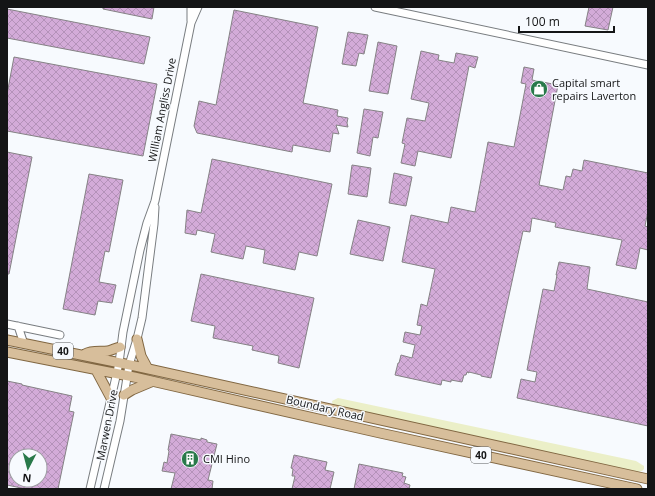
<svg xmlns="http://www.w3.org/2000/svg" width="655" height="496" viewBox="0 0 655 496" font-family="'Open Sans',sans-serif">
<style>
.green{fill:#ebefc8}
.building{fill:url(#building-cross-hatch);stroke:#858285;fill-rule:evenodd}
.lines{fill:none;stroke-linecap:round;stroke-linejoin:round}
.minor-casing{stroke:#797d80;stroke-width:9}
.major-casing{stroke:#816742;stroke-width:11}
.minor{stroke:#fff;stroke-width:7}
.major{stroke:#d7be9b;stroke-width:9}
.labels{text-anchor:middle;stroke-width:3;stroke-linejoin:round;paint-order:stroke}
.shield{fill:#f7fafe;stroke:#585a5c;stroke-width:1}
.shield-label{font-size:10px;font-weight:bold;fill:#141516}
.poi-label{font-size:11px;fill:#141516;stroke:#f7fafe;text-anchor:start}
.street-label{font-size:11px;fill:#141516;stroke:#f7fafe}
</style>
<defs>
<pattern id="building-cross-hatch" width="8" height="8" patternUnits="userSpaceOnUse"><rect width="8" height="8" fill="#d3abd8"/><path d="M0 0l8 8M0 8l8-8" fill="none" stroke="#b492b9"/></pattern>
</defs>
<rect width="100%" height="100%" fill="#f7fafe"/>
<path class="green" d="M338,398L636,461L644,466V469L642,471L637,472L333,406L332,401Z"/>
<path class="building" d="M103,7H154L152,19L103,9Z
M589,7H613L608,30L585,26Z
M7,9L150,37L144,64L7,38Z
M234,10L318,27L303,103L338,110L337,116L348,118L347,123L348,127L336,125L339,134L333,133L330,152L293,145L292,152L197,133L194,126L199,101L216,105Z
M348,32L368,35L364,54L359,53L356,66L342,64Z
M378,42L397,46L388,94L369,91Z
M421,51L439,55L438,60L454,63L456,53L478,57L475,68L469,66L451,158L418,151L415,166L401,163L405,144L402,143L407,118L425,121L429,103L411,99Z
M14,57L157,84L143,156L7,131V94Z
M524,67L534,69L532,80L558,85L539,185L563,190L566,176L571,177L573,169L582,171L584,160L648,173V211L645,226L648,227V250L640,248L636,269L616,265L622,240L555,227L556,223L532,218L530,232L523,231L491,378L481,376V375L469,372V373L467,372L466,375H464L462,382L451,380V382L442,380L441,385L395,375L398,363H399L401,355L412,358L415,345L403,342L405,332L420,335L422,326L417,325L421,304L427,306L435,269L402,262L411,215L448,223L451,207L475,212L488,142L514,147L526,84L521,83Z
M364,109L383,112L378,138L373,137L370,156L357,153Z
M7,152L32,157L9,274H7Z
M212,159L332,184L317,256L299,252L295,270L263,263L265,250L246,246L243,259L211,252L215,234L197,230L196,235L185,233L187,210L201,213Z
M352,165L371,168L367,197L348,194Z
M394,173L412,177L406,206L389,203Z
M89,174L123,180L109,252L105,251L99,282L116,285L112,303L98,301L95,315L63,309Z
M358,220L390,227L383,261L350,254Z
M559,262L590,267L587,289L648,302V426L517,398L521,379L535,382L537,372L527,370L543,289L554,291L557,275H556Z
M201,274L314,298L299,368L278,363L279,356L252,350L253,346L213,338L215,326L191,321Z
M7,381L22,384V385L72,396L69,411L74,412L58,489H26L7,485ZM16,456H40V480H16Z
M171,434L201,440V438L207,440V442L217,444L208,480L213,481L212,489H171L175,473L162,471L164,462L167,463L169,451L168,450Z
M294,455L327,462L325,470L334,472L330,489H292L295,476H292L293,469L291,468Z
M359,464L403,473L402,476L406,477L404,483L410,485L409,489H354Z"/>
<g class="lines">
<defs>
<path id="minor" d="M375,7L648,65
M191,21V7
M7,324L60,335
M18,326L24,344
M90,489L115,381L119,363L123,332L140,250L147,223L155,201L191,23L198,7
M104,489L120,421L129,365L137,339L142,318L154,224L155,207"/>
<path id="major" d="M137,339L141,356L148,369
M7,340L135,366L648,479
M7,352L134,377L380,433L637,489
M85,354C92,350 100,352 108,351C112,350 116,348 120,347
M96,370L111,398
M124,395L132,390L151,382"/>
</defs>
<use href="#minor" class="minor-casing"/>
<use href="#major" class="major-casing"/>
<use href="#minor" class="minor"/>
<use href="#major" class="major"/>
</g>
<defs>
<symbol id="shop-disc" viewBox="-11 -11 22 22"><circle r="9.5" fill="#29794a" stroke="#f7fafe"/><path d="M-5-2.5h2.3a2.7 3.5 0 0 1 5.4 0H5L5.5 6h-11ZM-1.5-2.5h3a1.5 2.3 0 0 0-3 0Z" fill="#fff"/></symbol>
<symbol id="building-disc" viewBox="-11 -11 22 22"><circle r="9.5" fill="#29794a" stroke="#f7fafe"/><path d="M-4-6H4V6H1V3H-1V6H-4ZM-2.5-4.3h1.7v1.8h-1.7ZM.8-4.3h1.7v1.8H.8ZM-2.5-1h1.7V.8h-1.7ZM.8-1h1.7V.8H.8Z" fill="#fff"/></symbol>
</defs>
<g fill-rule="evenodd">
<use href="#shop-disc" x="529" y="79" width="20" height="20"/>
<use href="#building-disc" x="180" y="449" width="20" height="20"/>
</g>
<g class="labels">
<g class="shield">
<rect x="53" y="343" width="20" height="16" rx="3"/>
<rect x="471" y="447" width="20" height="16" rx="3"/>
</g>
<g class="shield-label">
<text x="63" y="355">40</text>
<text x="481" y="459">40</text>
</g>
<g class="poi-label">
<text x="552" y="87">Capital smart<tspan x="552" dy="13">repairs Laverton</tspan></text>
<text x="203" y="463">CMI Hino</text>
</g>
<g class="street-label">
<text transform="translate(162 110) rotate(-79)" y="4">William Angliss Drive</text>
<text transform="translate(325 408) rotate(13)" y="4">Boundary Road</text>
<text transform="translate(107 425) rotate(-79)" y="4">Marwen Drive</text>
</g>
</g>
<rect width="655" height="496" fill="none" stroke="#141516" stroke-width="16"/>
<g transform="translate(28 468) rotate(186)"><circle r="19" fill="#f7fafe" stroke="#9c9ea1"/>
<path d="M0-3L7 15L0 10L-7 15Z" fill="#29794a"/>
<text y="-6" font-size="11" font-weight="bold" text-anchor="middle" fill="#141516">N</text>
</g>
<path d="M519 26v6h95v-6" fill="none" stroke="#141516" stroke-width="2"/>
<text x="525" y="26" font-size="12" fill="#141516" stroke="#f7fafe" stroke-width="3" paint-order="stroke">100 m</text>
</svg>
